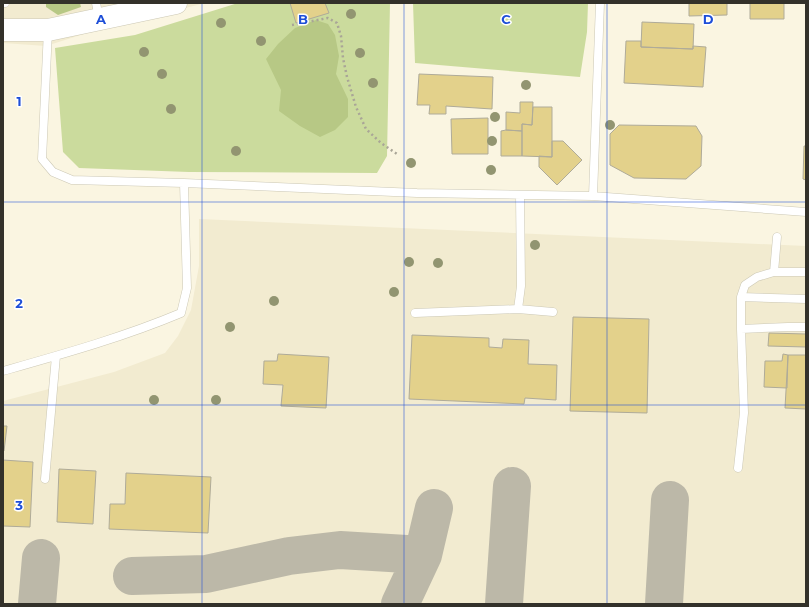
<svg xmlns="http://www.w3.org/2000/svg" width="809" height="607" viewBox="0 0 809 607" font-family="Montserrat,sans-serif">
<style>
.built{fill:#f2ebd0}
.green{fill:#cbdb9d}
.forest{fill:#b7c885}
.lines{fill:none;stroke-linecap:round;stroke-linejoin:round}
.taxiway{stroke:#bcb8a8;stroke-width:38}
.building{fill:#e3d18b;stroke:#afab99}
.lane-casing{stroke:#ccc8b5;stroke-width:9}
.secondary-casing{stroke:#ccc8b5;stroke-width:23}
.path{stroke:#a9a597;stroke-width:2.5;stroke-dasharray:2 3;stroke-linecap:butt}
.lane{stroke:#fff;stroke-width:8}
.secondary{stroke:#fff;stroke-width:22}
.tree{fill:#929571}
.grid{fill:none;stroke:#1d4ed8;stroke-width:1;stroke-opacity:0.55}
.grid-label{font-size:13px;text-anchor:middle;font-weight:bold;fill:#1d4ed8;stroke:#fff;stroke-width:3;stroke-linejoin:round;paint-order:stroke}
</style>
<rect width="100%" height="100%" fill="#faf5e1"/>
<path class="built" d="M3,3H205L87,33L46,46L3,43Z
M199,219L806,246V604H3V401L114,372L165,353L178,336L191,310L199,266Z"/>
<path class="green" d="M238,3H390L387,156L377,173L189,172L79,168L63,152L55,48L135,35Z
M413,3H588L587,32L580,77L415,63Z"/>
<path class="forest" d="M46,3H80L81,7L58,15L46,7Z
M316,20L328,24L335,35L339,56L336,74L348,99V117L335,130L320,137L300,126L279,111L281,90L266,59L278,44L295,28Z"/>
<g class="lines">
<path class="taxiway" d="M132,576L206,574L289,556L340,550L423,555
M37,604L41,558
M400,604L423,555L434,508
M504,604L512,486
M664,604L670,500"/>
</g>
<path class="building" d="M290,3H325L329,13L296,23Z
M689,3H727V15L689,16Z
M750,3H784V19H750Z
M642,22L694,24L693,49L641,47Z
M626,41H641V47L692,49H693V46L706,47L703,87L624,83Z
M419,74L493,77L492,109L446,106V114H429L430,105H417Z
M520,102H533L532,125L522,124V131L506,130V112L520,113Z
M533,107H552V157L522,156V124L532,125Z
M488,118V154H452L451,119Z
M619,125L696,126L702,136L701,166L686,179L634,178L610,165V134Z
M506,130L522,131V156H501V131Z
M552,141H563L582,160L557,185L539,167V156L552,157Z
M804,146H806V180L803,179Z
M573,317L649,319L647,413L570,411Z
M769,333L806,334V347L768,346Z
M412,335L489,338V347L502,348L503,339L529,340L528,364L557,365L556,400L525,398L524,404L409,399Z
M278,354L329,357L326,408L281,406L283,385L263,384L264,361H277Z
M783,354L788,355L787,388L764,387L765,361H782Z
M788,355H806V409L785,408Z
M3,426H7L4,451L3,450Z
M3,460L33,462L30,527L3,526Z
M59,469L96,471L93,524L57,522Z
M126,473L211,477L208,533L109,529L110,504H125Z"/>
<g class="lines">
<defs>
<path id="lane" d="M3,3H5
M96,3L99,18
M48,30L42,159L53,172L72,180L184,183L417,193L593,196L806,212
M593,196L600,3
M774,272L777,237
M741,297L806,299
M518,309L521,286L520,195
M415,313L518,309L553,312
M741,329L788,327H806
M3,371C63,354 124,337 181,313L187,288L184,183
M738,468L744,413L741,329V297L745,285L757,277L774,272H806
M45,479L56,356"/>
<path id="secondary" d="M3,30H48L176,3"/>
</defs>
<use href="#lane" class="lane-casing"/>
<use href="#secondary" class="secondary-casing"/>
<path class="path" d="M292,25L328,18L337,23L341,36L343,58L347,77L356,107L366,129L381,143L397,154"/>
<use href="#lane" class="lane"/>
<use href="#secondary" class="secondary"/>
</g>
<g class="tree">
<circle cx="351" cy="14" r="5"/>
<circle cx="221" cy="23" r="5"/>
<circle cx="261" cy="41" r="5"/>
<circle cx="144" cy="52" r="5"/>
<circle cx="360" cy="53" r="5"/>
<circle cx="162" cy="74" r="5"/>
<circle cx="373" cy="83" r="5"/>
<circle cx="526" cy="85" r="5"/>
<circle cx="171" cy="109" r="5"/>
<circle cx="495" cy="117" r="5"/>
<circle cx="610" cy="125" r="5"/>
<circle cx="492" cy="141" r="5"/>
<circle cx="236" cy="151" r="5"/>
<circle cx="411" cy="163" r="5"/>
<circle cx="491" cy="170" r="5"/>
<circle cx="535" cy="245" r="5"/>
<circle cx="409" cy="262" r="5"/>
<circle cx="438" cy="263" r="5"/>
<circle cx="394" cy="292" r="5"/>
<circle cx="274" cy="301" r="5"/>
<circle cx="230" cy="327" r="5"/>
<circle cx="154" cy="400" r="5"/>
<circle cx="216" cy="400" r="5"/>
</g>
<path class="grid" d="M202,3V604M404,3V604M607,3V604M3,202H806M3,405H806"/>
<g class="grid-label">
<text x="101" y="24">A</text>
<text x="303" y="24">B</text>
<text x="506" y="24">C</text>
<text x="708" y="24">D</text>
<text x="19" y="106">1</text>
<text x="19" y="308">2</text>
<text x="19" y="510">3</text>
</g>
<rect width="809" height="607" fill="none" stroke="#33312a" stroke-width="8"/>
</svg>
